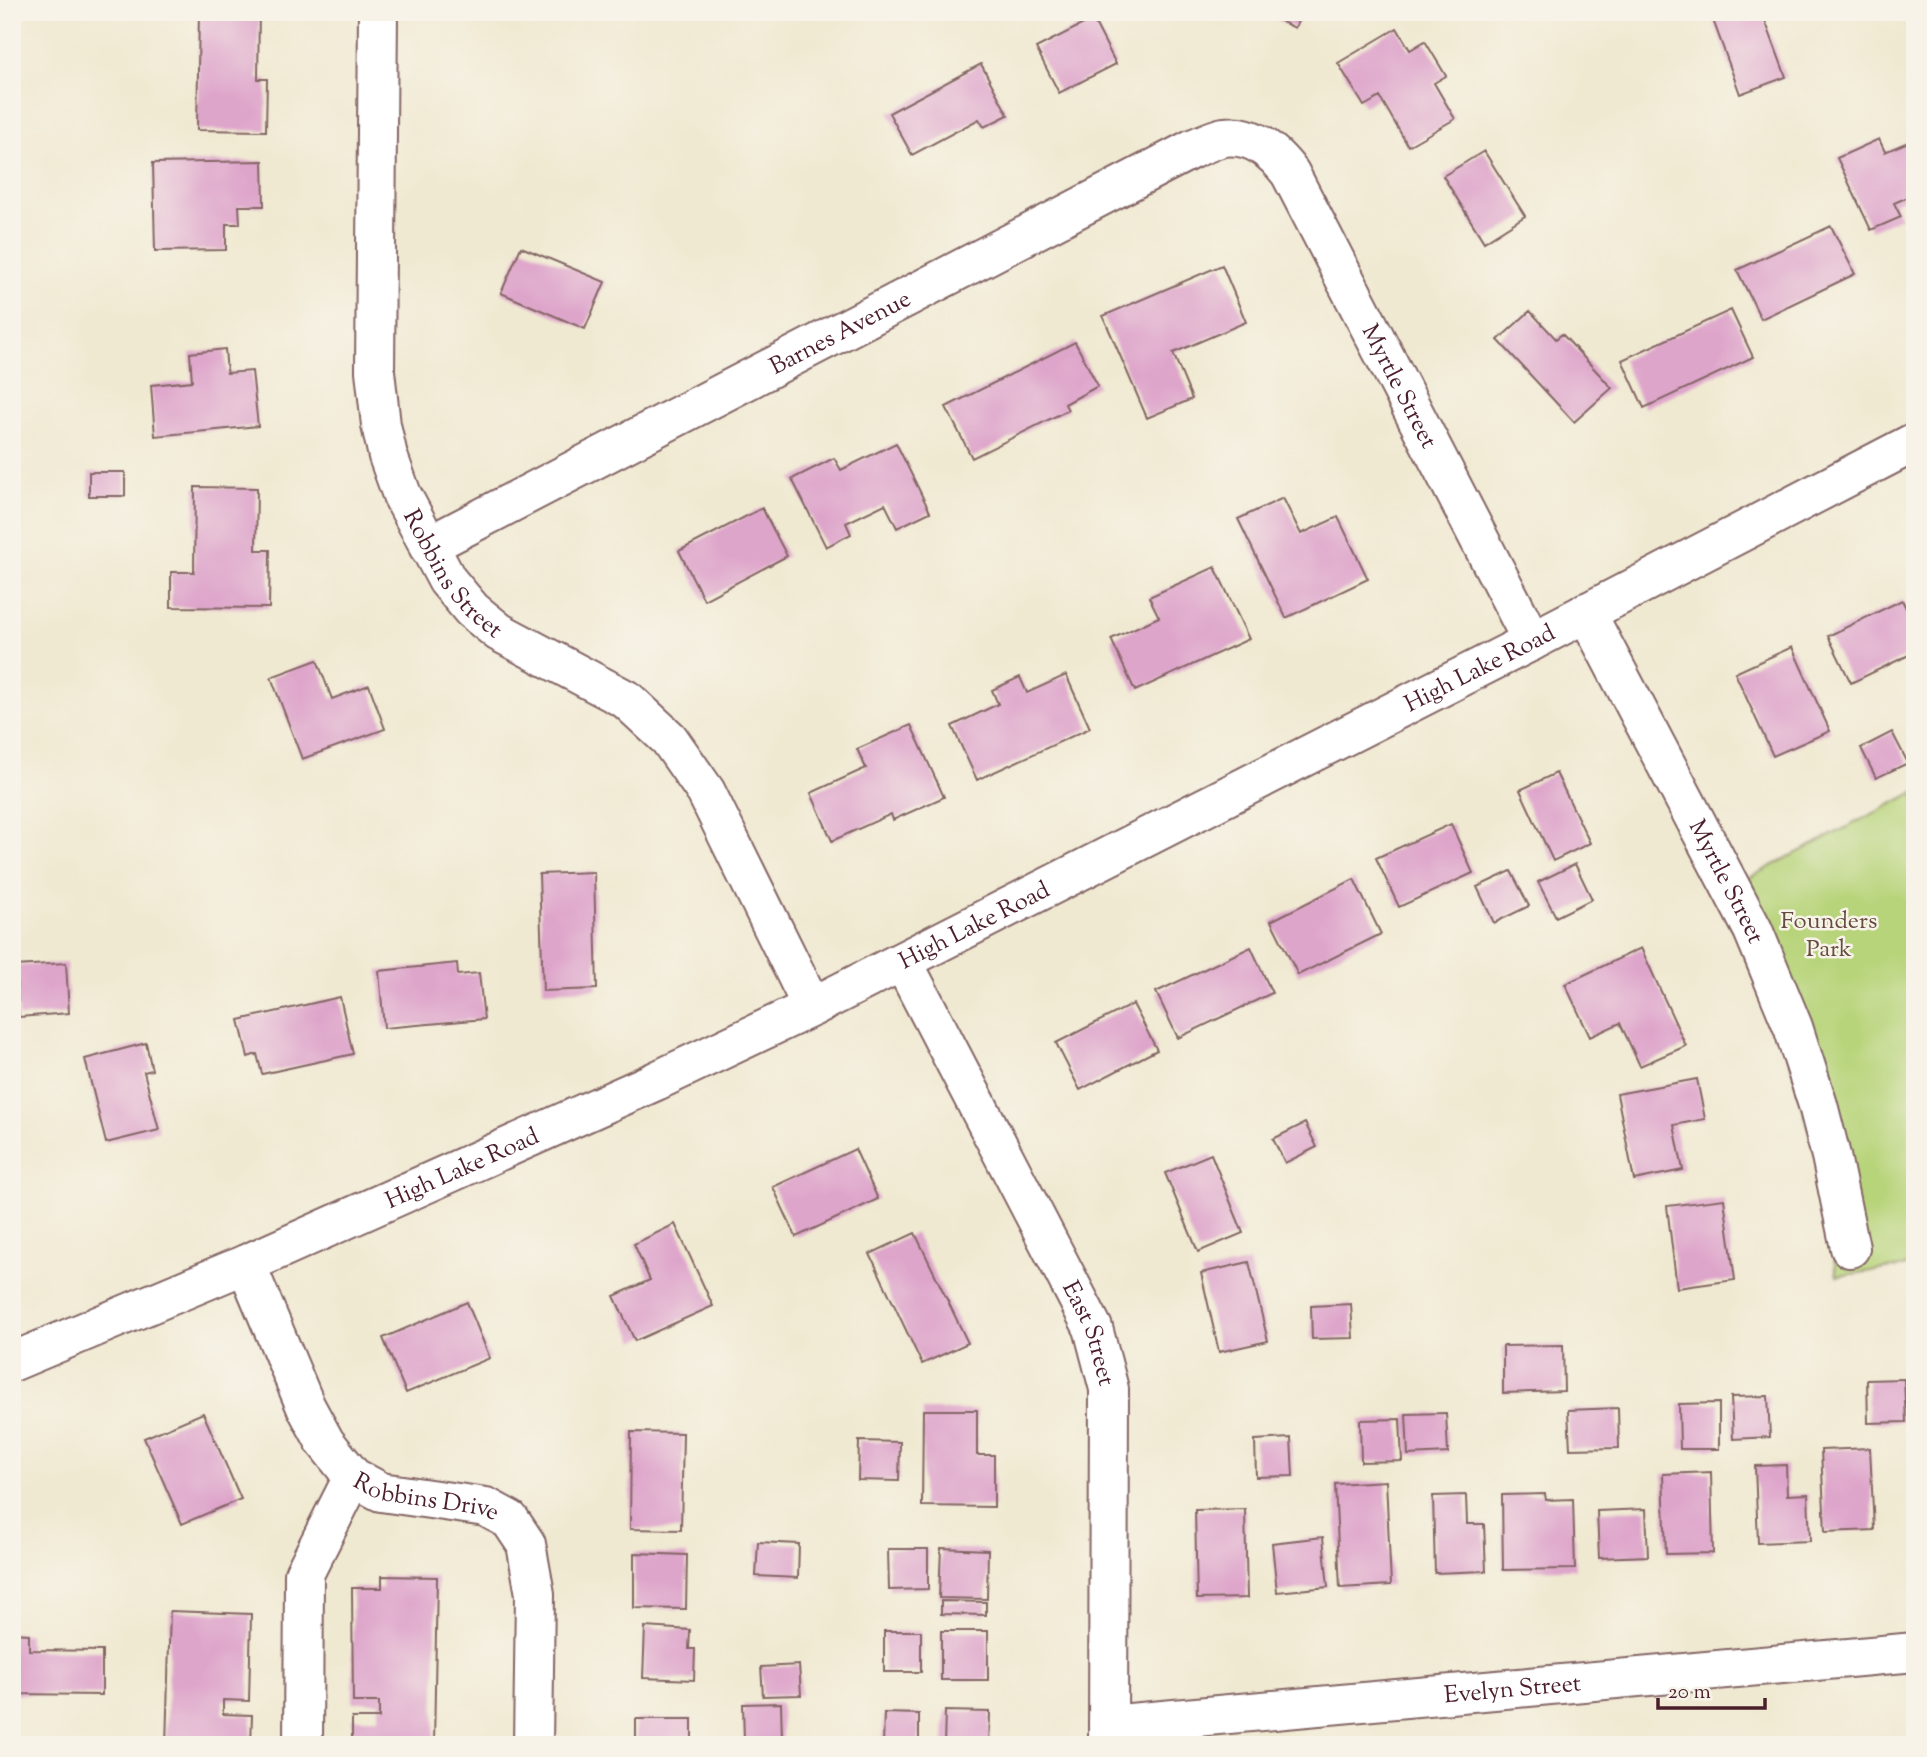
<svg xmlns="http://www.w3.org/2000/svg" width="1927" height="1757" viewBox="0 0 1927 1757" font-family="'Sorts Mill Goudy',serif">
<style>
.green{fill:#b8d47a;stroke:#817a52;stroke-width:2}
.building{fill:#dea5cb}
.lines{fill:none;stroke-linecap:round;stroke-linejoin:round}
.minor-casing{stroke:#846665;stroke-width:42}
.minor{stroke:#fff;stroke-width:38}
.labels{text-anchor:middle;stroke-width:5;stroke-linejoin:round;paint-order:stroke}
.street-label{font-size:24px;fill:#4a1f2b;stroke:#f7f3e8}
.park-label{font-size:24px;fill:#664c3f;stroke:#f7f3e8}
</style>
<rect width="100%" height="100%" fill="#f7f3e8"/>
<filter id="ink" filterUnits="userSpaceOnUse"><feTurbulence type="fractalNoise" baseFrequency=".0143" numOctaves="2"/><feDisplacementMap in="SourceGraphic" scale="14" xChannelSelector="R" yChannelSelector="G"/><feConvolveMatrix kernelMatrix="1 2 1 2 8 2 1 2 1" color-interpolation-filters="sRGB"/></filter>
<filter id="wash" filterUnits="userSpaceOnUse"><feTurbulence type="fractalNoise" baseFrequency=".00686" numOctaves="4" result="noise"/><feDisplacementMap in="SourceGraphic" scale="28" xChannelSelector="R" yChannelSelector="G"/><feGaussianBlur stdDeviation="1.57" result="paint"/><feColorMatrix in="noise" values="0 0 0 0 0 0 0 0 0 0 0 0 0 0 0 0 0 1.4 0 .05"/><feComposite in="paint" operator="in"/></filter>
<g filter="url(#wash)">
<rect width="100%" height="100%" fill="#f0e9d2"/>
<path class="green" d="M1915,792V1265L1837,1276L1818,1162L1784,1040L1716,895Z"/>
<g id="blocks">
<path class="building" d="M199,12H259L258,79H267L266,131L197,130Z
M1260,12H1302L1295,28Z
M1724,12H1762L1786,77L1740,94L1712,17Z
M1093,19L1116,64L1059,93L1036,48Z
M1397,28L1410,50L1425,41L1446,76L1434,83L1455,119L1408,146L1380,97L1364,106L1338,63Z
M981,64L1008,115L984,127L979,119L912,155L889,113Z
M1879,139L1885,152L1915,139V194L1894,203L1901,217L1871,230L1837,158Z
M1484,151L1525,216L1484,242L1443,176Z
M263,161L264,206H239L240,224H226V250L155,251L153,163Z
M1831,226L1855,274L1761,319L1737,270Z
M521,247L605,282L585,329L501,293Z
M1222,265L1246,322L1173,353L1192,399L1147,418L1103,316Z
M1731,310L1753,357L1644,408L1622,360Z
M1530,311L1556,339L1562,334L1612,388L1574,422L1498,340Z
M1075,342L1098,386L1065,404L1068,410L972,458L946,407Z
M225,349L227,373L252,371L258,426L155,436L151,385L192,381L190,353Z
M896,443L930,512L897,528L885,504L846,523L851,534L826,547L792,479L834,458L841,470Z
M89,472H125V496H89Z
M195,487L257,488L256,550H270L269,608L171,607V572H194Z
M1283,498L1301,534L1338,517L1368,579L1286,618L1238,519Z
M762,508L787,556L704,600L679,551Z
M1215,567L1249,639L1135,691L1111,639L1159,617L1149,597Z
M1902,600L1915,626V652L1851,683L1828,636Z
M1792,647L1830,731L1773,756L1735,673Z
M317,660L332,699L369,685L385,729L302,759L271,677Z
M1066,675L1090,728L977,780L952,726L998,704L992,690L1020,677L1027,693Z
M911,725L944,797L893,820L891,814L832,841L811,793L866,768L857,749Z
M1892,732L1908,763L1876,778L1861,748Z
M1556,773L1590,843L1553,861L1520,790Z
M1451,824L1473,873L1399,907L1376,858Z
M1575,864L1592,899L1556,917L1538,882Z
M1511,871L1529,906L1494,923L1477,887Z
M594,872L597,989L543,991L539,874Z
M1354,879L1381,934L1298,975L1271,921Z
M1251,947L1272,993L1178,1038L1156,992Z
M1641,948L1686,1046L1640,1066L1620,1023L1590,1037L1565,984Z
M66,963L69,1013L19,1017L15,966Z
M457,963L458,975L479,973L484,1019L384,1028L379,971Z
M340,997L353,1054L262,1074L257,1054L248,1057L239,1020Z
M1133,1004L1157,1050L1080,1090L1056,1043Z
M146,1043L152,1070L144,1072L159,1130L106,1143L85,1059Z
M1697,1079L1705,1119L1674,1125L1683,1170L1634,1180L1617,1094Z
M1305,1123L1317,1147L1285,1163L1273,1139Z
M855,1149L878,1199L796,1237L773,1187Z
M1211,1154L1243,1233L1198,1252L1165,1173Z
M1724,1199L1735,1280L1677,1288L1667,1206Z
M675,1224L713,1306L635,1341L614,1296L650,1280L634,1244Z
M915,1233L968,1343L922,1364L870,1254Z
M1249,1262L1268,1341L1219,1352L1201,1273Z
M467,1302L490,1358L406,1393L383,1338Z
M1351,1304L1353,1338L1312,1339L1311,1306Z
M1563,1345L1564,1391L1503,1393V1346Z
M1904,1379L1906,1422L1868,1423L1867,1380Z
M1768,1396L1770,1437L1733,1439L1731,1397Z
M1719,1403V1449H1680L1679,1404Z
M1618,1408L1619,1448L1570,1449L1568,1410Z
M923,1410H977V1455H994V1507L922,1506Z
M203,1413L241,1499L182,1524L144,1438Z
M1446,1413L1448,1453L1408,1455L1406,1414Z
M1400,1419L1402,1461L1361,1462L1360,1420Z
M631,1432L683,1433L681,1530L630,1529Z
M1291,1438L1293,1476L1256,1477L1255,1440Z
M859,1441L900,1442L899,1481L858,1480Z
M1870,1448L1874,1530L1825,1532L1821,1450Z
M1786,1465L1787,1495L1808,1494L1810,1541L1758,1543L1755,1466Z
M1711,1472L1713,1553L1666,1554L1663,1474Z
M1386,1481L1391,1585L1340,1588L1335,1484Z
M1545,1494L1546,1500L1573,1499L1575,1569L1503,1570L1502,1495Z
M1466,1495L1467,1524H1484L1486,1571L1435,1573L1433,1496Z
M1245,1509L1247,1598L1197,1599L1195,1510Z
M1646,1509L1648,1556L1599,1558L1597,1511Z
M1323,1537L1328,1587L1277,1592L1272,1543Z
M758,1542L799,1544L798,1578L756,1576Z
M941,1548L988,1550L987,1599L939,1598Z
M888,1549H928V1589L889,1590Z
M634,1553L687,1555L686,1609L634,1608Z
M382,1576L437,1577L434,1745H352V1718H379V1702H353L352,1588H382Z
M941,1601L986,1602V1615L941,1614Z
M170,1611L251,1614L249,1701L223,1700V1714L252,1715L251,1745H166Z
M645,1627L690,1630L689,1649H695L694,1680L643,1678Z
M884,1631H921V1672H884Z
M941,1631H988V1680H941Z
M12,1633L29,1634V1650L102,1651V1695L12,1694Z
M799,1665L801,1695L763,1696L761,1667Z
M781,1703L782,1739L744,1740L743,1704Z
M945,1711L990,1712L989,1745H944Z
M884,1713L919,1714V1745H883Z
M636,1719H692V1745H636Z"/>
</g>
</g>
<g filter="url(#ink)">
<use href="#blocks" fill-opacity="0" stroke="#846665" stroke-width="2"/>
<g class="lines">
<defs>
<g id="minor">
<path id="s1" d="M378,12L375,371L381,425L388,456L402,495L447,580L472,610L499,632L627,700L669,739L706,792L812,1007"/>
<path id="s2" d="M428,546L1192,149C1202,145 1214,139 1224,137C1253,133 1274,152 1290,173L1532,641"/>
<path id="s3" d="M1586,612L1753,930L1793,1027L1818,1105L1831,1156L1850,1248"/>
<path id="s4" d="M903,962L1093,1328L1109,1389L1108,1745"/>
<path id="s5" d="M246,1264L306,1407L325,1442L353,1477L381,1492L486,1507L510,1520L526,1544L535,1594L533,1745"/>
<path id="s6" d="M12,1362L246,1264L656,1081L812,1007L1532,641L1915,442"/>
<path id="s7" d="M1108,1725L1915,1652"/>
<path d="M303,1745L304,1574L353,1477"/>
</g>
</defs>
<use href="#minor" class="minor-casing"/>
<use href="#minor" class="minor"/>
</g>
</g>
<g class="labels">
<g class="street-label">
<text dy="8" stroke="none"><textPath href="#s2" startOffset="464">Barnes Avenue</textPath></text>
<text dy="8" stroke="none"><textPath href="#s2" startOffset="1214">Myrtle Street</textPath></text>
<text dy="8" stroke="none"><textPath href="#s1" startOffset="581">Robbins Street</textPath></text>
<text dy="8" stroke="none"><textPath href="#s6" startOffset="1624">High Lake Road</textPath></text>
<text dy="8" stroke="none"><textPath href="#s3" startOffset="304">Myrtle Street</textPath></text>
<text dy="8" stroke="none"><textPath href="#s6" startOffset="1057">High Lake Road</textPath></text>
<text dy="8" stroke="none"><textPath href="#s6" startOffset="490">High Lake Road</textPath></text>
<text dy="8" stroke="none"><textPath href="#s4" startOffset="416">East Street</textPath></text>
<text dy="8" stroke="none"><textPath href="#s5" startOffset="317">Robbins Drive</textPath></text>
<text dy="8" stroke="none"><textPath href="#s7" startOffset="406">Evelyn Street</textPath></text>
</g>
<g class="park-label">
<text x="1829" y="928">Founders<tspan x="1829" dy="28">Park</tspan></text>
</g>
</g>
<rect width="1927" height="1757" fill="none" stroke="#f7f3e8" stroke-width="42"/>
<path d="M1658 1698v10h107v-10" fill="none" stroke="#4a1f2b" stroke-width="3.5"/>
<text x="1668" y="1698" font-size="21" fill="#4a1f2b" stroke="#f7f3e8" stroke-width="5" paint-order="stroke">20 m</text>
</svg>
